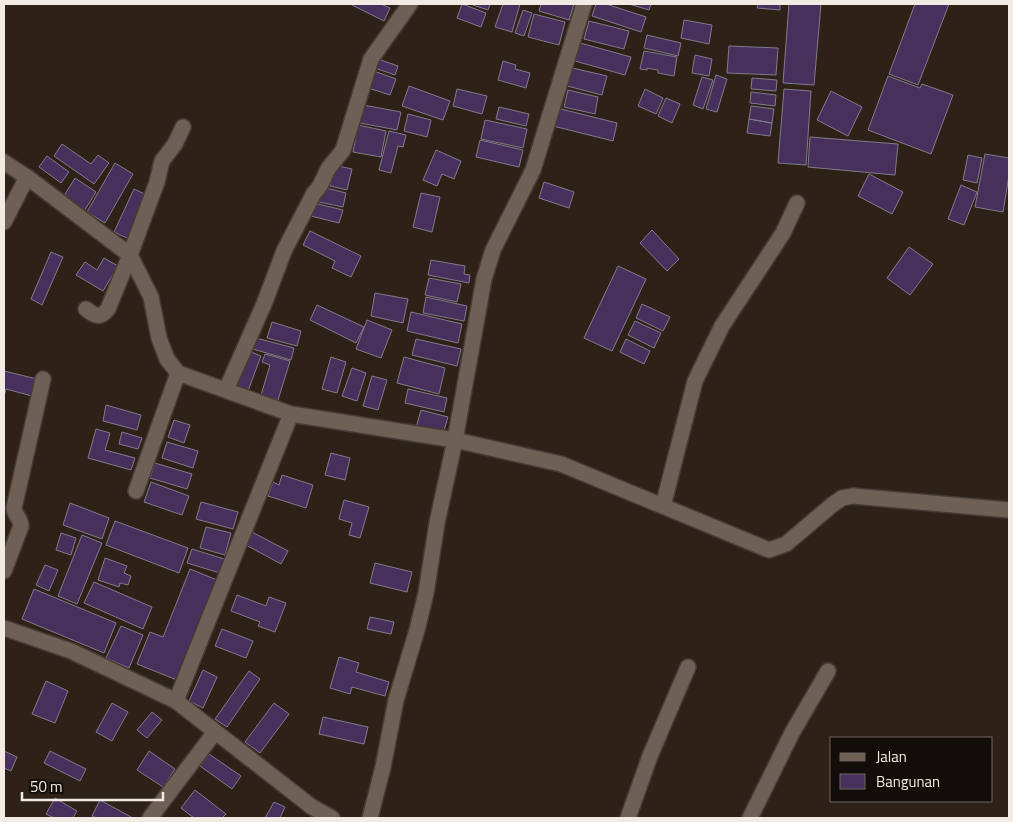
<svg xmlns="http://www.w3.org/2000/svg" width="1013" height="822" viewBox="0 0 1013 822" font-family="'Titillium Web',sans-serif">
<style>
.building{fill:#47305c;stroke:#827b8b}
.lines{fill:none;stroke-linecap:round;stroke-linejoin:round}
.minor-casing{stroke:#463c35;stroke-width:18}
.minor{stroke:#6e6055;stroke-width:15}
</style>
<rect width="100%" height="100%" fill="#2e2218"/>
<path class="building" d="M353,4H381L390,8L384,21L352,5Z
M462,4L486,13L481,27L457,18Z
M470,4H490L488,10Z
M503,4H520L512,32L495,27Z
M541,4H574L569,20L539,11Z
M596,4H606L646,17L641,32L592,16Z
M629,4H651L649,10Z
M758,4H780V10L757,8Z
M789,4H821L814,85L783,83Z
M915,4H949L918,85L889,74Z
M523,10L532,13L524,36L515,33Z
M534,14L565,22L559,45L528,37Z
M684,20L712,25L709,44L681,38Z
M589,21L629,31L624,49L584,39Z
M647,35L681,43L678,56L644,48Z
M580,43L631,57L625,75L575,61Z
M729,46L778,48L776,75L727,73Z
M644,51L677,57L674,76L658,73V70L647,68V70L640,69Z
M695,55L712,59L709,76L692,73Z
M375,58L398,66L395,75L372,67Z
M503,61L516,65L515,69L530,73L526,88L498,80Z
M568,67L607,76L602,95L567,86L570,78L566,77Z
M371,70L396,79L390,95L365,87Z
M716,75L727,79L717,112L706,109Z
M888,76L920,88L922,84L953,95L931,154L868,130Z
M702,77L713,80L703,109L693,105Z
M752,78L777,80L776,91L751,89Z
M409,86L450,101L443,120L402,106Z
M457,89L487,96L482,114L453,106Z
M645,89L663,98L656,114L638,106Z
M784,89L811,91L806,165L778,163Z
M568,90L598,97L595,114L564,107Z
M831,91L862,107L848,136L817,120Z
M751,92L776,95L775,106L750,103Z
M666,98L680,104L672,123L658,116Z
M363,105L401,112L397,130L360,123Z
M751,106L774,109L772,123L749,119Z
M499,107L529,114L526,126L496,119Z
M557,108L617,123L613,141L553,126Z
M408,114L431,120L427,137L404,131Z
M749,119L772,123L770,136L747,133Z
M485,120L527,129L523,148L481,139Z
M358,125L386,131L381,157L353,152Z
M389,131L406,135L403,147L398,146L391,173L379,170Z
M810,137L898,144L895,175L808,167Z
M480,140L523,150L519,167L476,157Z
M62,144L91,164L98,155L109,163L94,184L54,156Z
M436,150L461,161L454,179L442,174L437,186L423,180Z
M985,154L1009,158V175L1003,212L975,207Z
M968,155L982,158L977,183L963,180Z
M47,156L69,172L61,183L39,167Z
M115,163L133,174L105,223L87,212Z
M334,165L352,169L347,190L330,186Z
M869,174L903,192L892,214L858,196Z
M75,178L96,192L83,213L62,199Z
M544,182L574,192L569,208L539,198Z
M961,185L977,192L964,225L948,219Z
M322,187L346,193L343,207L319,202Z
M134,189L149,196L129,239L114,232Z
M421,193L440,197L432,232L413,227Z
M314,203L343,210L339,223L311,216Z
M652,230L679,259L667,271L640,243Z
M310,231L361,256L351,277L332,268L335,261L303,245Z
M909,247L933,264L910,295L887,278Z
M51,252L63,257L42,305L31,299Z
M104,258L118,266L103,291L76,275L85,262L97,270Z
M431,260L465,266L464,274L470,275L469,283L428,275Z
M618,266L646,279L612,351L584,338Z
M429,278L461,284L457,302L425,295Z
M375,293L408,299L403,323L371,316Z
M426,297L467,306L464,321L423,313Z
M642,304L670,317L663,331L636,318Z
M317,305L364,327L356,343L310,320Z
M411,312L462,324L458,343L407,331Z
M367,320L392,330L381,358L356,349Z
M635,321L661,333L654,348L628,335Z
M272,322L301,331L297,346L267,338Z
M252,337L294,348L291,360L249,348Z
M416,339L461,349L457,366L412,355Z
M626,339L650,351L644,364L620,352Z
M246,350L261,356L248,391L233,385Z
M265,354L290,361L278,400L261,395L270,365L262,362Z
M331,357L346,362L337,393L322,389Z
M404,357L445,368L439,394L397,383Z
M352,368L366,373L357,401L342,396Z
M4,371L37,379L32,396L6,389L4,396Z
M372,376L387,380L378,410L363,406Z
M408,389L447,398L444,412L405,403Z
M106,405L141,415L137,430L103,421Z
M421,410L448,417L443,434L416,428Z
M174,420L190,425L184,443L168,437Z
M96,429L110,433L105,450L135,458L131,470L88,458Z
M122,432L142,438L138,449L119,444Z
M167,442L198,451L193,468L162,458Z
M331,453L350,458L345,480L325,475Z
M155,463L192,474L187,489L150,478Z
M282,475L313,485L306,508L268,496L273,482L279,485Z
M151,482L189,496L182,515L144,502Z
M344,500L369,507L360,538L349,535L352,523L339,519Z
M201,502L238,512L233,529L196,519Z
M70,503L109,518L102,539L63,525Z
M115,521L188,548L179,573L106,545Z
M206,527L231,533L225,555L200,548Z
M252,532L288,551L281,564L246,545Z
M61,533L76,538L71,555L56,550Z
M82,535L102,543L77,604L58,596Z
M192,549L224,559L220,573L187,563Z
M105,558L127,566L124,573L131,576L128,585L120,583L119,587L98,580Z
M375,563L412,572L407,592L370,583Z
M45,565L58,570L49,591L36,585Z
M190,569L217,580L177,680L137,664L150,632L163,637Z
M94,582L152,607L143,629L84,603Z
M34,589L116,623L104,653L22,619Z
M237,595L266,606L269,597L286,603L275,632L258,626L260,622L231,611Z
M370,617L394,622L391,634L367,629Z
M121,626L143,635L129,668L106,658Z
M222,629L253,641L246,658L215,646Z
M339,657L359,663L356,672L389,682L385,696L352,687L350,694L330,688Z
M203,670L217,677L203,708L189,701Z
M249,671L260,679L227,727L215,719Z
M46,681L68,691L55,723L32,714Z
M112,703L128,712L112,741L96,732Z
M274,703L289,714L260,753L245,742Z
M152,712L162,720L147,738L137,730Z
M323,717L368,727L364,744L319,734Z
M4,751L17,757L11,771L4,768Z
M50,751L86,769L80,781L44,763Z
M149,751L175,769L163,787L137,770Z
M209,754L241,776L232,789L200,766Z
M195,790L226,814L222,818H194L181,808Z
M55,798L77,811L73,818H54L46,814Z
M100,800L133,818H97L92,816Z
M274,802L285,807L280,818H265Z"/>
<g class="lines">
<defs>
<path id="minor" d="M4,162L27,177L130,255L151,297L159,338L167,359L178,373L291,414L455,440L561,464L769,550L786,544L832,505L842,498L853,496L1009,510
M4,222L27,177
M86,309C95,316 100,319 108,309L130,255L157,182L162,161L175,144L183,127
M226,390L264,304L284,251L314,193C322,186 323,178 328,169C333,162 338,157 343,150L371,59L410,4
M136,491L178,373
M663,506L695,381L722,326L783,233L797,203
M4,571L21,526C21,518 14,515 14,508L43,379
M4,628L71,651L176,701L312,807L332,818
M176,701L291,414
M150,818L215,732
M370,818L383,767L396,700L417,630L426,593L437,523L455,440L484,279L493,250L533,170L584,4
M628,818L650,756L688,667
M750,818L792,733L828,671"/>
</defs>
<use href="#minor" class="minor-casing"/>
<use href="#minor" class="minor"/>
</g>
<rect width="1013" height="822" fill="none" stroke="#f2eae3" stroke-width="10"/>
<rect x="830" y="737" width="162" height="65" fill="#120d08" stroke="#6c6560"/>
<rect x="840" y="753" width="25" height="8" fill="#6e6055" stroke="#6c6560"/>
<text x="876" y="762" font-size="15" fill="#f2eae3">Jalan</text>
<rect x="840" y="774" width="25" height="15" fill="#47305c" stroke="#6c6560"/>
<text x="876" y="787" font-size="15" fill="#f2eae3">Bangunan</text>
<path d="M22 792v8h141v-8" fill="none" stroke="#f2eae3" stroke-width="2.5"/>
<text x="30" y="792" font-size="15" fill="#f2eae3" stroke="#120d08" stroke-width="4" paint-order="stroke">50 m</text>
</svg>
